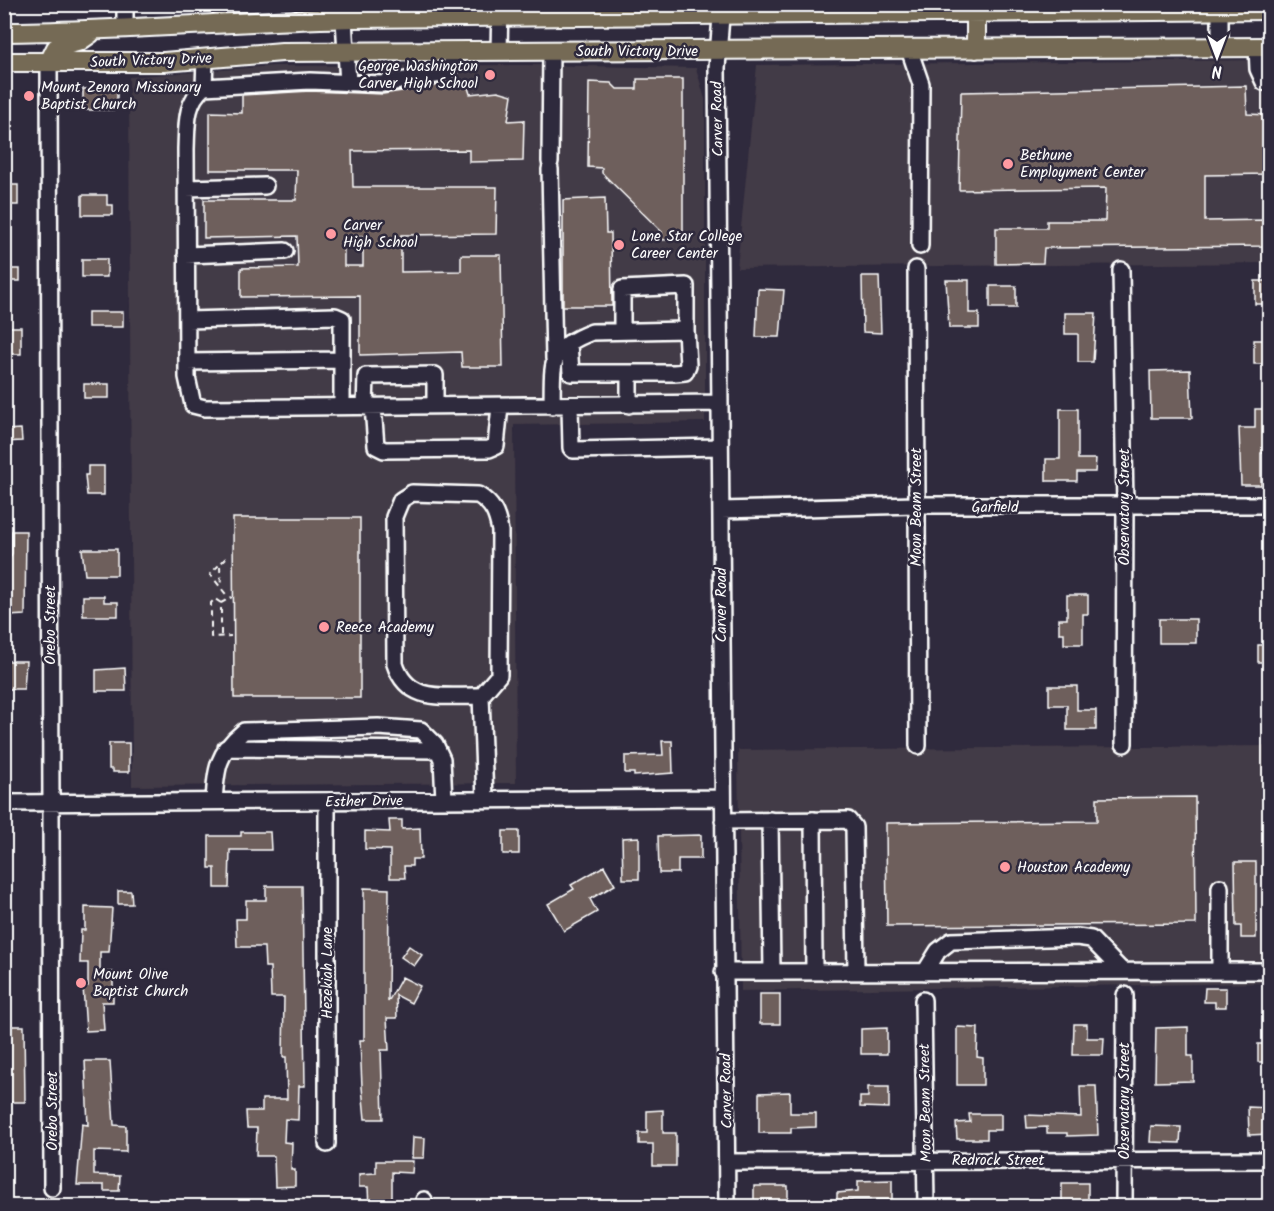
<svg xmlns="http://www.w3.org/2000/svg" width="1274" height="1211" viewBox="0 0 1274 1211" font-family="Kalam,sans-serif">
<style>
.built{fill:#423a46}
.building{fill:#6e5e5b;stroke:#fff;stroke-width:1.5;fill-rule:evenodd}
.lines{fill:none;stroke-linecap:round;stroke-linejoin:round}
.minor-casing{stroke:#fff;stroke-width:20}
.major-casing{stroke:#fff;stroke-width:22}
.path{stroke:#fff;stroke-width:2;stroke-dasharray:6 4.5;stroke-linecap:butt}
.minor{stroke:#2f2a3d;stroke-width:15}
.major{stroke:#756b55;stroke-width:18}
.poi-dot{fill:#ff9aa2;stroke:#2f2a3d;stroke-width:2}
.labels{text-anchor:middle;stroke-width:5;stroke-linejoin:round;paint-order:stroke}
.street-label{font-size:15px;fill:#fff;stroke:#2f2a3d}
.poi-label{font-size:15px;fill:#fff;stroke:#2f2a3d;text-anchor:start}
</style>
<rect width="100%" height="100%" fill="#2f2a3d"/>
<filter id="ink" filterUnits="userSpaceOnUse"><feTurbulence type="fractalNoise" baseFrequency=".0167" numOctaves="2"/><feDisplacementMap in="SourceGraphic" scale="12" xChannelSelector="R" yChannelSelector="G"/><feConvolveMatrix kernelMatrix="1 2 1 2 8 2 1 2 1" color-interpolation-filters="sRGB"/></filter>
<g filter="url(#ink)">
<path class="built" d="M1269,60V263L737,268L757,65Z
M528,65L696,68L705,99V422L514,425L516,783L132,786L129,77L273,66Z
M1269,746V983L741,991L738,750Z"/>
<path class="building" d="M637,79H683V239L662,240V232L602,173V168L588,167L589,82L611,83L617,89H637Z
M466,81L470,94L498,91L512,95L508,121L524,120L523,161L469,162V150L352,151L353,187H497L496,234L401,235V272L461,271V255H501L503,367H462L461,352L360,355V296L241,297V268L298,267L297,236L204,238V200H296L297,170H210V112L242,113V95L310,91L383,94ZM344,236H363V266H344Z
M1246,86L1247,114L1268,115V174L1205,175V221L1269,220V246L1044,248L1043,263L996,264V228H1047V221H1105L1106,188L959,190L961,92Z
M83,89H117V110H83Z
M4,185H18V205H4Z
M82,195H107V205H113V215H82Z
M605,198L606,233H611L612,306H563V200Z
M82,259H107V277H82Z
M4,269H20V281H4Z
M862,276H879L881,333L863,332Z
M946,280H969V313H979V328H949Z
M1255,281H1269V304H1255Z
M990,286H1016V308H990Z
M758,289L784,290L780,337H756Z
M88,312H123V327H88Z
M1065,313H1096L1093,362H1078V334H1065Z
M4,327H21V354H4Z
M1254,340H1269V364H1254Z
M1190,370L1192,418H1151L1150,371Z
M84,384H109V398H84Z
M1060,409H1078V459H1096L1095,472H1077V481H1046V459H1060Z
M1255,409H1269V453H1261V485H1241L1239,428H1255Z
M21,429L22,441L4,442V430Z
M88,466H104V495H87L85,475H88Z
M233,518H360V698H234Z
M12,531H26L25,615L8,616L7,572H4V561H9L12,553Z
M82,549H117V575H85Z
M1067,595H1088V614H1083V644H1064V633H1059V619H1067Z
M83,596H104V602H118V616H83Z
M1159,619H1196V643H1159Z
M1258,645H1269V662H1258Z
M4,661H26L24,689H4Z
M125,668L126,691H96V670Z
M1049,686H1077V710H1096V730H1067V705H1049Z
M662,741H672L673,773L634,776V773H625V756L663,755Z
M109,743H129V772H113V769H109Z
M1195,797L1196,924L887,926L886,823L1097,821V798Z
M389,820H402V829L420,828L421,859H412V866H404L405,878H390V850L365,849V831L390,832Z
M503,831H519V854H503Z
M241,832H270L271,850H230L229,888H215V868H209V836H241Z
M701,835V859H678V873H659L658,836Z
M639,837V879H623L622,838Z
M1235,862H1256V938H1241V926H1236Z
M604,866L615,885L590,899L597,912L564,931L548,904L574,889L571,885Z
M266,886H302L305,1086H299L298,1120L285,1119L284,1142L292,1143L291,1170H295V1186L275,1187L274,1156H256L257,1128H247L246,1111H262V1099H287L286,1057H283L284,997H271L270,967H265L264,947H237L236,919H246V900H266Z
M364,888L389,889L388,1002L402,977L420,986L411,1003L396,995L397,1018H387L389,1050H381L383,1119H365L362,1087L360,1040H364Z
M118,891H131L132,904H118Z
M85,907L112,908L109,952H100V972H113V1002H102L104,1030L86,1031L83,986H88V963H80L81,930H85Z
M409,946L422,955L414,966L401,957Z
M1205,988H1226V1007H1215V1002H1204Z
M760,994H780V1024H760Z
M1074,1024H1087V1038H1104L1103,1055H1073Z
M4,1026H24L25,1102H4Z
M957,1027L978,1028L977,1057L983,1058V1085H957Z
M1188,1027V1056H1193V1081L1155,1082L1156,1028Z
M887,1028V1054H861V1029Z
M1258,1044H1269V1062H1258Z
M85,1061H110L114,1125L126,1126V1152L94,1151V1175L120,1176L119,1191H104V1185H77L82,1124L88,1125Z
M1080,1086H1096L1098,1135L1067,1136V1133H1047V1127L1027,1128L1026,1115L1081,1117Z
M868,1087H889V1108L860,1107V1097H868Z
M790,1092V1113H816V1127L791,1128V1133H759V1093Z
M1248,1107L1269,1108V1134L1249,1135Z
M663,1110V1133H676V1166H653V1144H639V1133H647V1111Z
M969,1114H1001V1130H987V1139H957L956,1123L970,1122Z
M1151,1126L1181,1127L1180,1143L1150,1142Z
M413,1137L425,1138L424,1158H412Z
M376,1161H413L412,1173L392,1172V1206H369L368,1187H359V1174L376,1173Z
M892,1180V1200H853L839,1203L837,1200V1193L858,1191V1181Z
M1062,1183H1088V1206H1062Z
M754,1186H788V1204H754Z"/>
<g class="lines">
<defs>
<path id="minor" d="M125,4V29
M343,4L348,83
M722,4L717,68L727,1206
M1220,4V47
M1257,47L1258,69L1264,82L1270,83
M909,49L921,84L920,246
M499,51L500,4
M205,58L204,87C185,102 187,126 186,149L187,377L193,405L205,408L720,403
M49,62L52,1188
M204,87L310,81L382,84L447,73L457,51
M550,162L551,51
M550,169L554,359
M186,188L265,186
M186,255L285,251
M916,269L918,746
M1121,270L1125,506L1124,744
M187,320L335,316L342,319V407
M622,331V289L686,286V330
M187,362L342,360
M629,405V373
M373,406L376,446L384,450L489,449L496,446L500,406
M552,406C553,363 547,349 592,332L686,330L688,365L685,372L674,373H571L569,343
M570,406L571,448L573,450L720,447
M365,407L366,376L435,375V406
M721,510L916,505H1270
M481,696C446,695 408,705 395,664L394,517L401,500L412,493L478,495C493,504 497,514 500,531L499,675L481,696L485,799
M226,748L438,750
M214,802C216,769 217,753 244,731L378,727L421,730L435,744L442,759L444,800
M4,803L723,798
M770,820L772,972
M813,820L814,972
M723,821L848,820L854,827L856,972
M1220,887V971
M723,972L1267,971
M925,972L938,951L951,941L1077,937L1091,939L1122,971
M923,1000L926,1206
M327,1144V801
M727,1162L1270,1160
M424,1200V1206
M1124,1206L1125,995"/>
<path id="major" d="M976,12V49
M4,32C121,31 237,21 354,18L1270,10
M4,62H164L282,52L1270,47
M49,62L56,48L80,41L90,34"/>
</defs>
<use href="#minor" class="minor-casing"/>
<use href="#major" class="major-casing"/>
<path class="path" d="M226,558L210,574L228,597
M220,566L221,587
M221,603L215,599L211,603V637L231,636
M221,635V603L232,597"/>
<use href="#minor" class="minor"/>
<use href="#major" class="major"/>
</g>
</g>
<g class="poi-dot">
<circle cx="490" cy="75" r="6"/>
<circle cx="29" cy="96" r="6"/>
<circle cx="1008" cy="164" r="6"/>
<circle cx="331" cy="234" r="6"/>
<circle cx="619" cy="245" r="6"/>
<circle cx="324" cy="627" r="6"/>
<circle cx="1005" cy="867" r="6"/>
<circle cx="81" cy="983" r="6"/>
</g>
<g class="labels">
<g class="street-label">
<text x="637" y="56">South Victory Drive</text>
<text transform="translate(151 60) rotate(-2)" y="5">South Victory Drive</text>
<text transform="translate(717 119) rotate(-91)" y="5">Carver Road</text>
<text transform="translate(916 507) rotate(-90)" y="5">Moon Beam Street</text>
<text x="995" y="512">Garfield</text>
<text transform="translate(1124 507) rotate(-90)" y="5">Observatory Street</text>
<text transform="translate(721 605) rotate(-90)" y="5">Carver Road</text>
<text transform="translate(50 625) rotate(-90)" y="5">Orebo Street</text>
<text transform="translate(364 801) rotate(-1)" y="5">Esther Drive</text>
<text transform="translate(327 973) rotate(-90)" y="5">Hezekiah Lane</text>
<text transform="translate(726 1091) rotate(-91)" y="5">Carver Road</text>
<text transform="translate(1124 1101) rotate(-90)" y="5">Observatory Street</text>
<text transform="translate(925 1103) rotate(-91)" y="5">Moon Beam Street</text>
<text transform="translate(52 1111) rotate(-90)" y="5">Orebo Street</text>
<text x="998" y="1165">Redrock Street</text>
</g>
<g class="poi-label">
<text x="478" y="71" text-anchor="end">George Washington<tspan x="478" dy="17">Carver High School</tspan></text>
<text x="41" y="92">Mount Zenora Missionary<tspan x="41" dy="17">Baptist Church</tspan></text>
<text x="1020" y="160">Bethune<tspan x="1020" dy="17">Employment Center</tspan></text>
<text x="343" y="230">Carver<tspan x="343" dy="17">High School</tspan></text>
<text x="631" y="241">Lone Star College<tspan x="631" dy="17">Career Center</tspan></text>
<text x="336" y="632">Reece Academy</text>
<text x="1017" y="872">Houston Academy</text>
<text x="93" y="979">Mount Olive<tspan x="93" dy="17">Baptist Church</tspan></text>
</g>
</g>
<rect width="1274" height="1211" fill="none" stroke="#2f2a3d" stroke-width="24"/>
<rect x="12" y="12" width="1250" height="1187" fill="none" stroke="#fff" stroke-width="2" filter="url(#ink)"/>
<g transform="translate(1217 57) rotate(180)" stroke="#2f2a3d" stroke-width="4.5" paint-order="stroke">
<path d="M0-4.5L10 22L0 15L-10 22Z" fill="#ffffff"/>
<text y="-9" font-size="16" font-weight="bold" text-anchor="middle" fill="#ffffff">N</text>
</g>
</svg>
